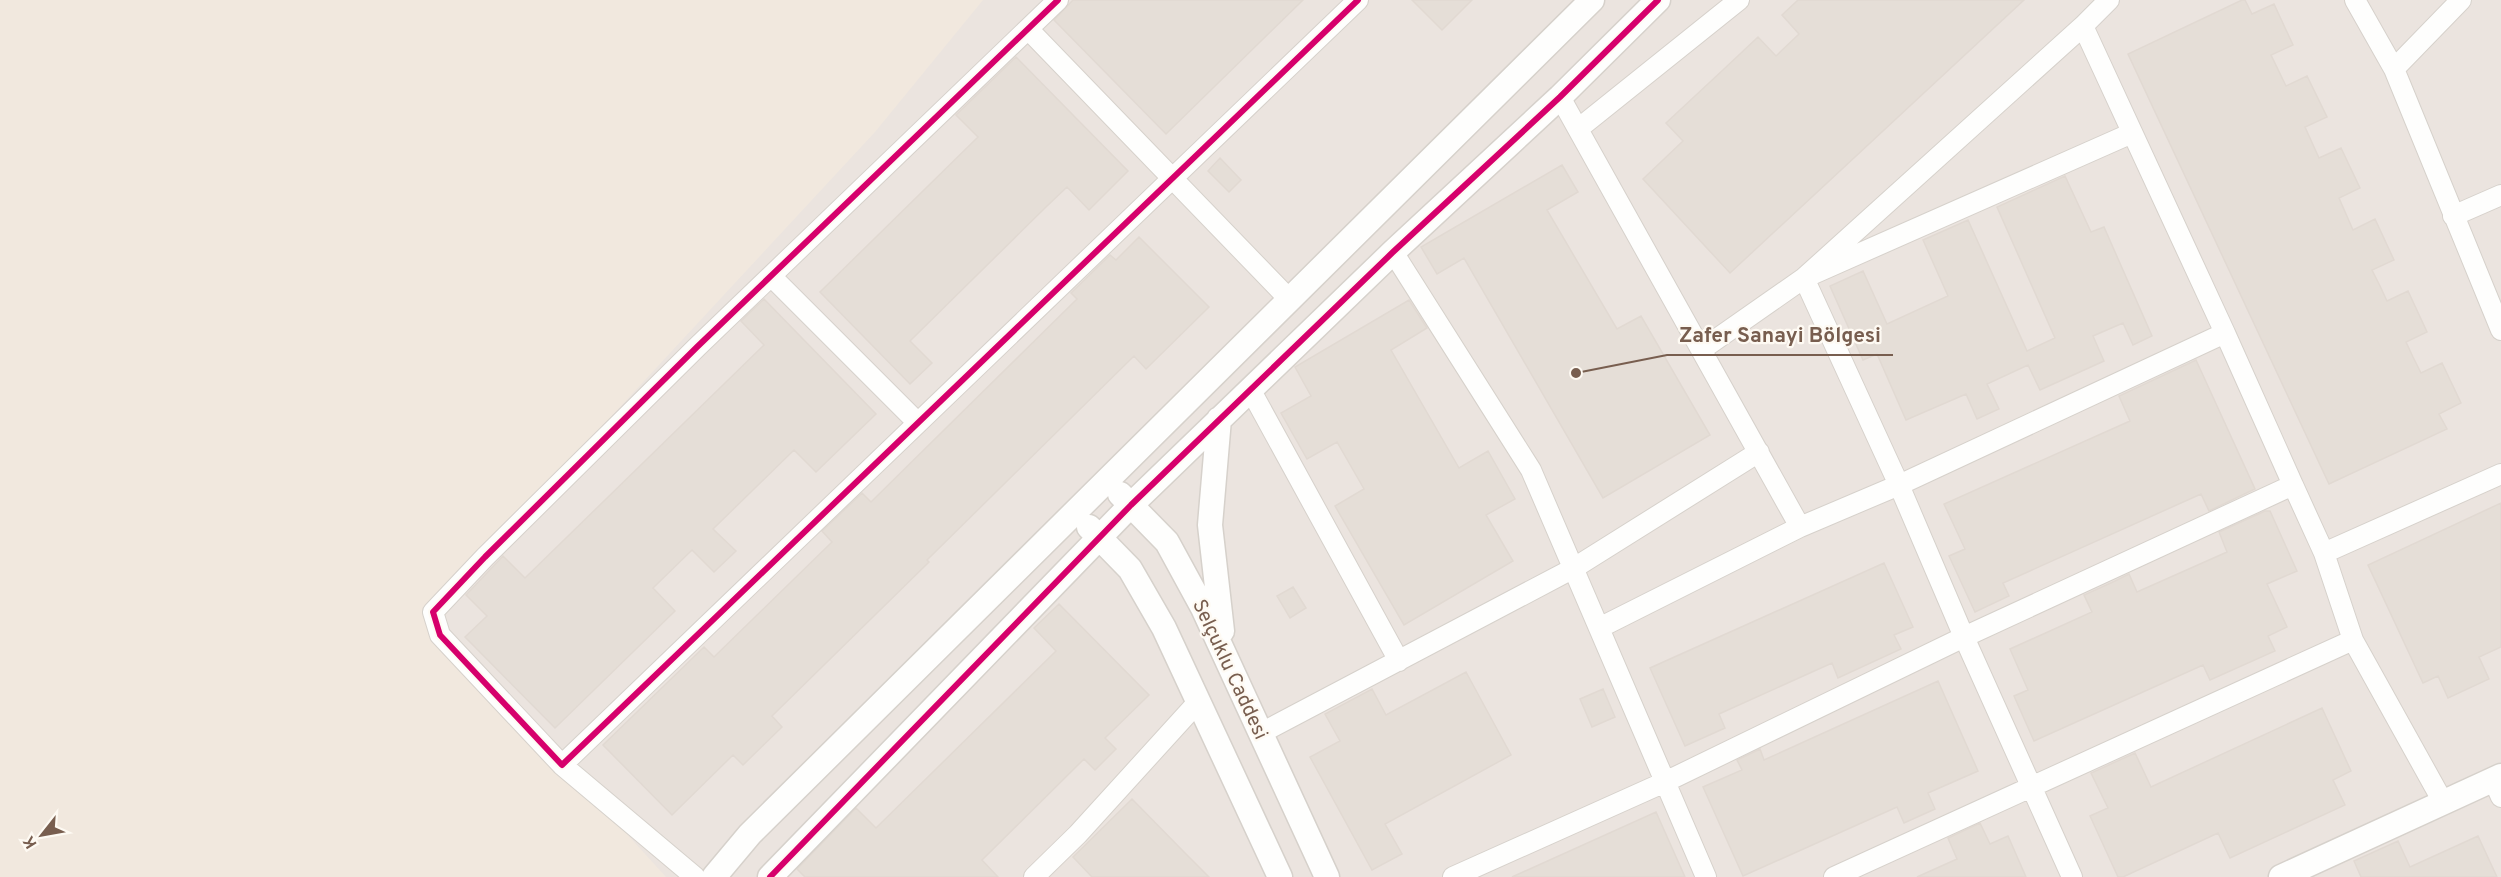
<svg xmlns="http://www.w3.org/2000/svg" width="2501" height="877" viewBox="0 0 2501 877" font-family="Overpass,sans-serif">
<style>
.residential{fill:#f1e8de}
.industrial{fill:#ebe4df}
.building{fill:#e5ded7;stroke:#e1d9d2;stroke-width:1.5}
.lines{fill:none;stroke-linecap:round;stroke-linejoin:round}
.minor-casing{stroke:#d6d1cb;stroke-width:22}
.tertiary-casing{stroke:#d6d1cb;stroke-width:27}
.minor{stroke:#fefefd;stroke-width:20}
.tertiary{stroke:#fefefd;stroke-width:24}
.cycleway-casing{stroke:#fefaf3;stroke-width:10}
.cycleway{stroke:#d6006c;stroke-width:6}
.labels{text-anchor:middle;stroke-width:4.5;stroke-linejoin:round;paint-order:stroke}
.street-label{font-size:20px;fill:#785e4f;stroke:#fefaf3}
.leader{fill:none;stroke:#785e4f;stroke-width:2}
.callout-dot{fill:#785e4f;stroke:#fefaf3;stroke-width:2}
.callout-label{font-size:21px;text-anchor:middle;font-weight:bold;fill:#785e4f;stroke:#fefaf3;stroke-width:4.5;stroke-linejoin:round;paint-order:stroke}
</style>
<rect width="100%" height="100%" fill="#f8f5f0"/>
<path class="residential" d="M0,0H2501V877H0Z"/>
<path class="industrial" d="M983,0H2501V877H666L427,615L875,132Z"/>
<path class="building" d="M1073,0H1303L1166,134L1054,20Z
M1412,0H1472L1442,30Z
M1798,0H2024L1730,273L1643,179L1683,141L1666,123L1724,69L1758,37L1776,56L1799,34L1782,15Z
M2242,0H2245L2252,14L2274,4L2293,45L2271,55L2286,86L2307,76L2327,117L2305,127L2319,158L2341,148L2360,188L2339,198L2353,230L2375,219L2394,260L2372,270L2380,286L2387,301L2408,291L2427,332L2406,342L2413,357L2421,373L2442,363L2461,403L2439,414L2447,429L2329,484L2128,54Z
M1016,57L1128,171L1089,210L1067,187L1046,207L910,341L932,363L910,384L820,292L978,137L956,115Z
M1220,158L1241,180L1229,192L1208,171Z
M1562,165L1578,192L1547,210L1617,329L1641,316L1710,435L1603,498L1464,258L1437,274L1421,247Z
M2065,176L2091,232L2104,227L2152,336L2133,345L2123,323L2093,336L2104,361L2040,390L2028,365L1987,384L1999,409L1977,419L1966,394L1906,420L1877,354L1863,360L1830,286L1863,271L1887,324L1948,296L1923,240L1968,220L2027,351L2055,338L1997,207Z
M1139,237L1209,307L1146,369L1134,356L927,560L929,562L772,716L782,727L743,765L733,755L672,815L603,745L704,647L714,657L832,542L822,531L862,493L871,502L1077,299L1071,293L1110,255L1116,260Z
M764,299L876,414L816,472L794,450L713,529L736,551L714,572L692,550L653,588L675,611L555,728L465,637L487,616L466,595L503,556L525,578L764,345L741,321Z
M1409,300L1427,328L1391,350L1459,468L1488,451L1515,499L1486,515L1513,561L1404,625L1335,506L1364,489L1337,442L1307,459L1281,413L1311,396L1295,367Z
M2196,360L2255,489L2209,511L2201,494L2003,583L2009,596L1975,612L1949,556L1965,549L1944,504L2130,421L2119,396Z
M2501,503V647L2479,657L2489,679L2448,698L2438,676L2423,683L2368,565Z
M2265,511H2270L2297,571L2267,584L2287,627L2268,636L2275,651L2210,680L2203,665L2034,741L2014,696L2028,690L2010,649L2092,612L2084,595L2115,581L2129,574L2137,592L2227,552L2219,532Z
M1884,563L1913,627L1894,635L1901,649L1838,678L1832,663L1719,714L1725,728L1685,746L1650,668Z
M1293,587L1306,608L1290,618L1277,596Z
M1059,604L1149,695L1105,738L1116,749L1095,770L1084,759L982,860L998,877H805L797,869L856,808L876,828L1056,651L1034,628Z
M1466,672L1511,755L1385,824L1402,854L1372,870L1310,757L1340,741L1325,714L1372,689L1386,715Z
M1938,681L1978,771L1928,793L1935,809L1904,823L1897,807L1743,876L1703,787L1742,770L1737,760L1760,749L1764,760Z
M1603,689L1615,717L1592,727L1580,699Z
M2322,708L2351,771L2333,780L2345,805L2230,858L2218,833L2123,877H2118L2090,816L2108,808L2091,773L2135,753L2151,787Z
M1132,799L1184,852L1209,877H1092L1073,857Z
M1656,812L1685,877H1512Z
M1980,823L1990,844L2008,836L2026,877H1917L1957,859L1948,838Z
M2478,836L2497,877H2361L2354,861L2398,841L2410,867Z"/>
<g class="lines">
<defs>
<path id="minor" d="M1058,0L697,347L485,557L433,612L440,635L562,765L1358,0
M2355,0L2394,69L2501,330
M1028,29L1289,299
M2394,69L2461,0
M1560,97L1800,527
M1578,129L1739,0
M2453,216L2501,195
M1393,252L1531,470L1706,877
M771,276L918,423
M1701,350L1804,278L2083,26L2109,0
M1250,389L1399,661
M2293,485L2324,553L2353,640L2443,802
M2324,553L2501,474
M1599,628L1800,527L1899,485L2225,333L2083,26
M1261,733L1574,568L1759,452
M562,765L695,877
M2493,779L2501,797
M1034,877L1078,834L1198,702
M1453,877L1665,782L1964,637L2293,485L2225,333
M1834,877L2353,640
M2072,877L1964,637L1899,485L1804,278L2132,133"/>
<path id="tertiary" d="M1219,419L1210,525L1222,631
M1120,494L1167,542L1203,608L1327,877
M1089,527L1130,569L1164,628L1280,877
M714,877L750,834L1592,0
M770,877L1131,505L1393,252L1560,97L1658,0
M2281,877L2501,776"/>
</defs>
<use href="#minor" class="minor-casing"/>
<use href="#tertiary" class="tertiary-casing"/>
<use href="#minor" class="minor"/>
<use href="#tertiary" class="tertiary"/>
<defs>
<path id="cycleway" d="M1058,0L697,347L485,557L433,612L440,635L562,765L1358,0
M770,877L1131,505L1393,252L1560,97L1658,0"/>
</defs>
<use href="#cycleway" class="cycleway-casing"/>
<use href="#cycleway" class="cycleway"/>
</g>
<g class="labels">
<g class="street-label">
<text transform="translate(1231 669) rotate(65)" y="7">Selçuklu Caddesi</text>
</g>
</g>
<path class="leader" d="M1576 373L1667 355H1893"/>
<circle class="callout-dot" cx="1576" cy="373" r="6"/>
<g class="callout-label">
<text x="1780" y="342">Zafer Sanayi Bölgesi</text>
</g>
<g transform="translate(42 835) rotate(239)" stroke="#fefaf3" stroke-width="4.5" paint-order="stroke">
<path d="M0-4.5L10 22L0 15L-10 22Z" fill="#785e4f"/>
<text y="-9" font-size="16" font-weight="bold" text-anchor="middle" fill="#785e4f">K</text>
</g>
</svg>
